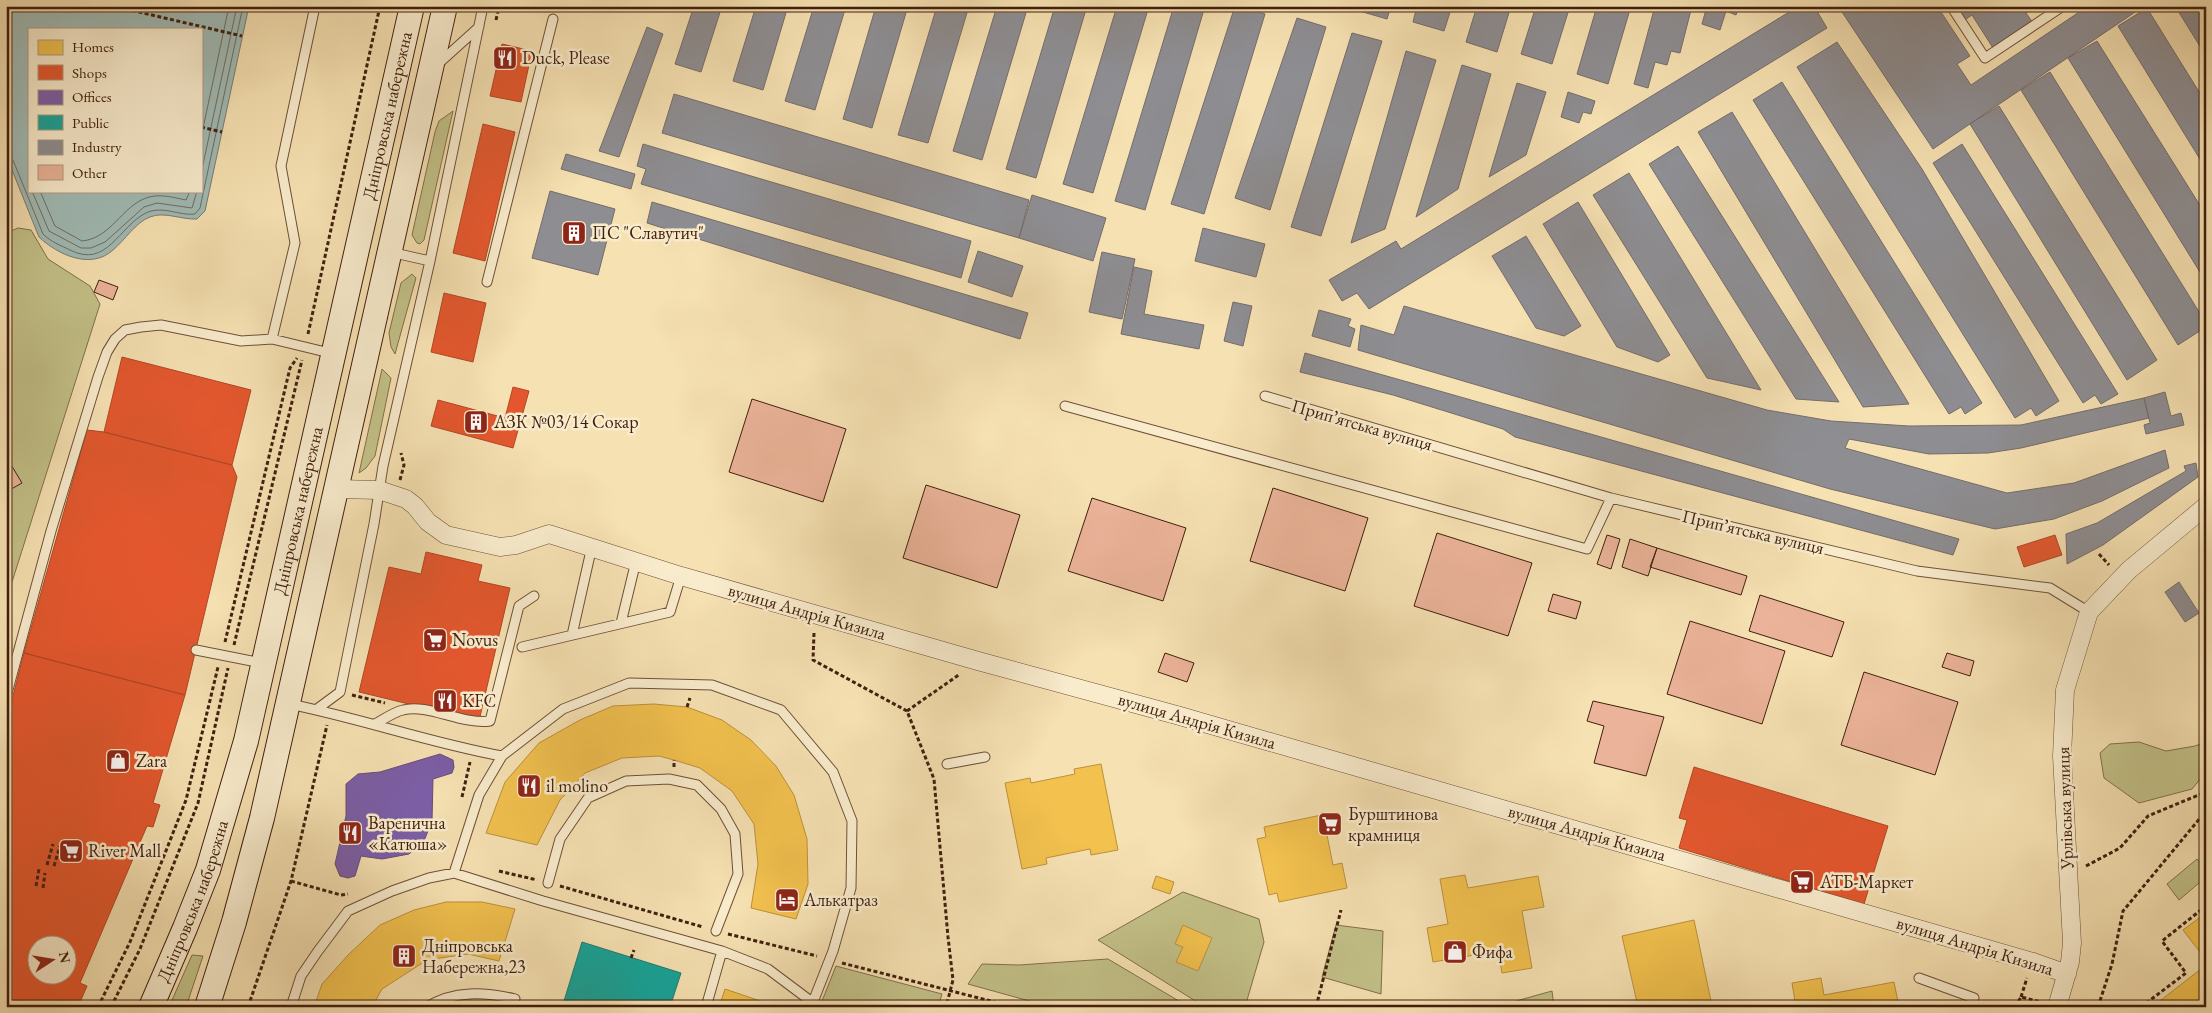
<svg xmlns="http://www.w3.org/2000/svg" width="2212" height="1013" viewBox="0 0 2212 1013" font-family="'EB Garamond',serif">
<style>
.green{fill:#c3c188;stroke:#82704b}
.water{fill:#a0bbb6;stroke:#7a7d73;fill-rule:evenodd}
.homes{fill:#f2c14e;stroke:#bd903b}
.shops{fill:#e4572e;stroke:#b34624;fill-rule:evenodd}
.offices{fill:#7b5ea7;stroke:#694b79}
.public{fill:#17a398;stroke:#237b6f}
.industry{fill:#8d8d92;stroke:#766c6a}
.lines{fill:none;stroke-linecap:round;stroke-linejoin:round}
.shore{stroke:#706d62;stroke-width:1}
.building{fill:#ebb399;stroke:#401f0e}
.service-casing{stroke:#6e5037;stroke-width:11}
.minor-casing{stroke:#6e5037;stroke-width:19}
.secondary-casing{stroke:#401f0e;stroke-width:26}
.path{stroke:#401f0e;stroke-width:3;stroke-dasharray:4 2.5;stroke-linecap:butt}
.service{stroke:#f9eccd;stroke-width:9}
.minor{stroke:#f9eccd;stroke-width:18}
.secondary{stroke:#f9eccd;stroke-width:24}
.labels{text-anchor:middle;stroke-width:5;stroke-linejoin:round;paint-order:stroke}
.poi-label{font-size:18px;fill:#401f0e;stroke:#f9eccd;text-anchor:start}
.street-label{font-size:18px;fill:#401f0e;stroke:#f9eccd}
</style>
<rect width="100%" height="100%" fill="#f6e1b2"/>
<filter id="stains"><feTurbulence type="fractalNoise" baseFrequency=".004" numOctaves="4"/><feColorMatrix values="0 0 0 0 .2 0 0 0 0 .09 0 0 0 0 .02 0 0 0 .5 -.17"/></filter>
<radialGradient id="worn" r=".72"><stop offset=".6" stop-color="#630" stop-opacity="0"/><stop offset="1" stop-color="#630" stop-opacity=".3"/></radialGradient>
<path class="green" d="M453,111L424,240L420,244L417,243L412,235L435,132L439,121Z
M18,228L31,230L48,259L90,286L100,304L6,601V233Z
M412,274L416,278L395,354L391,347L389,333L401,283Z
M382,369L391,378L375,456L366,468L359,473Z
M2139,742L2166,751L2195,746L2206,742V772L2192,789L2139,803L2104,778L2100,753L2110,744Z
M2197,859L2206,870V877L2179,900L2167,884Z
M1183,892L1259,919L1264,942L1245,1007H1205L1098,940Z
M1336,925L1383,931L1381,994L1322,977Z
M192,955L203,956L186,1007H169Z
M1108,959L1189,1007H1051L968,984L982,964L1019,965Z
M836,966L942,994L938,1007H827L822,1001Z
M1552,991L1554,1007H1507L1509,1003Z"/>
<path class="water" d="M6,6H249L205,211L197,219C182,220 164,211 150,217C136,222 125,240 113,250C91,270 58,255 39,237L6,155ZM29,29H201V191H29Z"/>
<path class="homes" d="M654,704L687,707L722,720L751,740L776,766L794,795L807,839L808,884L796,919L751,908L758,864L754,824L732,791L700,768L674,760L659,756L622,758L585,773L560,800L537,845L486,833L505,782L539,743L580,720L613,706Z
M1101,764L1118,850L1091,855L1090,849L1046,858L1047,864L1022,869L1005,783L1030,778L1031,783L1075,774L1074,769Z
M1331,813L1335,833L1327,835L1333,865L1342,863L1347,888L1279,902L1277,893L1269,895L1257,839L1266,837L1264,827Z
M1465,875L1468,888L1538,876L1544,907L1522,911L1532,968L1502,973L1498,951L1433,962L1427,928L1448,924L1440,879Z
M1156,876L1174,882L1170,894L1152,888Z
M446,902H482L515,909L499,961L468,954L427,960L382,989L372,1007H314L322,984L349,954L380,925L414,910Z
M2206,913V960L2183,930Z
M1694,920L1711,1001L1686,1007H1638L1622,936Z
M1183,925L1212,938L1198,971L1176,962L1183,947L1175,944Z
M2206,965V1007H2152Z
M1821,978L1824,995L1894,982L1899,1007H1796L1792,983Z
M725,989L775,1006V1007H719Z"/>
<path class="shops" d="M502,44L532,51L521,102L490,96Z
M483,124L515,132L485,261L453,253Z
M444,293L486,303L473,362L431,352Z
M122,357L251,390L232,465L104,432Z
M513,387L529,391L513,448L431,426L438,400L505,418Z
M87,430L104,432L232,465L237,477L185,695L24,653Z
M2055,535L2062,555L2024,567L2017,547Z
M426,552L482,565L478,581L510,588L479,721L359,692L389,567L421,574Z
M24,653L185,695L153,803L160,805L153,827L147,826L80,983L87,986L78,1007H6V723ZM38,946H68V976H38Z
M1694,767L1888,826L1864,904L1679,848L1687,820L1679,818Z"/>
<path class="offices" d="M440,754L453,760L454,767L452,773L433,779L432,821L424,841L409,854L382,859L361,856L355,876L348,878L340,876L335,864L346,816V784L358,774L380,772Z"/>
<path class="public" d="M582,942L681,973L670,1007H582L564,1001Z"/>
<path class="industry" d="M694,6H722L701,72L675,64Z
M756,6H788L763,90L733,81Z
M814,6H846L815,110L785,101Z
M876,6H908L872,128L843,119Z
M937,6H969L928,143L898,135Z
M997,6H1028L982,160L953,151Z
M1055,6H1087L1036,178L1006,169Z
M1117,6H1149L1093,193L1063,184Z
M1174,6H1205L1145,210L1115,201Z
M1235,6L1265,14L1204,214L1171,204Z
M1357,6H1391L1387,19L1356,10Z
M1417,6H1452L1444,31L1413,22Z
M1477,6H1511L1497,52L1466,42Z
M1536,6H1570L1552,64L1521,54Z
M1597,6H1631L1608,84L1577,74Z
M1655,6H1692L1680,53L1671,51L1667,65L1655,62L1648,88L1634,84Z
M1707,6H1739L1736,15L1726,11L1720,30L1702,24Z
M1799,6H1814L1827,28L1369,309L1357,293L1342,301L1329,280L1396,241L1401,249Z
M1838,6H1937L1970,56L1957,64L1971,85L2088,6H2144L1933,149Z
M1954,6H2036L2026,13L2033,23L1993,48L1972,15L1963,21Z
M2175,6H2206V56Z
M2147,8L2206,103V169L2118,26Z
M1297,18L1326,27L1270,210L1235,198Z
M647,27L663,34L619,157L599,151Z
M1352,33L1382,41L1321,236L1291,227Z
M2097,41L2206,215V282L2068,58Z
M1837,42L1922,169L2059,401L2036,416L2031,408L2015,418L1797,67Z
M1406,51L1436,60L1385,229L1351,243Z
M1462,65L1491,74L1458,189L1416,217Z
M2050,72L2206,323V327L2178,345L2021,90Z
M1782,82L1982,403L1965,414L1961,407L1949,414L1753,100Z
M1517,83L1546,92L1526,155L1489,177Z
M1568,92L1595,101L1591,114L1583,112L1579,123L1561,117Z
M674,94L1029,200L1019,238L662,133Z
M1999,106L2157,360L2127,380L1970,124Z
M1732,112L1909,404L1863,407L1698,132Z
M643,144L971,241L961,278L641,184L646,169L637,166Z
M1962,144L2118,394L2101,404L2095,395L2083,403L1933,163Z
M1678,146L1839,402L1796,399L1649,164Z
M566,154L635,174L631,189L561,169Z
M1629,173L1761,390L1707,378L1593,195Z
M550,191L615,209L598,275L532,258Z
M1032,195L1106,218L1093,261L1019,238Z
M652,202L1028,313L1020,339L647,223Z
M1578,202L1670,355L1658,362L1617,347L1543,224Z
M1203,228L1265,244L1256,277L1195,261Z
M1526,236L1581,326L1564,336L1536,328L1492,256Z
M978,251L1023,266L1012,297L968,282Z
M1102,252L1135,259L1122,319L1089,312Z
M1134,267L1152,271L1144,314L1204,325L1199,349L1121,334Z
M1233,302L1252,306L1243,346L1224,341Z
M1404,306L1767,410L1831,421L1909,426L2021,425L2144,398L2149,418L2021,448L1988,453L1929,454L1849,439L1845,448L2007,493L2074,483L2165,450L2169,468L2102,501L2054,519L1995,529L1830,489L1358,350L1361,325L1394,335Z
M1319,310L1351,319L1348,326L1355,329L1350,347L1312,336Z
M1305,353L1436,390L1959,539L1953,555L1515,437L1503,429L1393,395L1300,372Z
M2165,392L2171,416L2181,413L2184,425L2146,434L2144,425L2150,423L2144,398Z
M2196,463L2198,477L2103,545L2067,564L2066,534L2097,523L2186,471L2184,466Z
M2179,582L2199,613L2185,622L2165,592Z"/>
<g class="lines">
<path class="shore" d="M201,138L229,6
M6,156L13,160L43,234C51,242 60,245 70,250C107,269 119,226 146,213C162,205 179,216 195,214L200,208L243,6
M201,174L237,6
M32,191L49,231L81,248H91L105,242L144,207L157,203L192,208L197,191
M40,191L55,226L82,241C114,238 124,199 155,196C165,195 176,198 186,200L190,191"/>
</g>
<path class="building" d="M99,280L118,287L113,300L94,292Z
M752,399L846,429L823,502L729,472Z
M7,458L22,483L6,492V459Z
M926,485L1020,515L997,588L903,558Z
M1273,488L1368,518L1345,591L1250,561Z
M1092,498L1186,528L1163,601L1068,571Z
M1437,533L1532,563L1508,636L1414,606Z
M1607,535L1620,539L1611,569L1597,564Z
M1630,539L1657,548L1648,576L1622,567Z
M1657,548L1747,576L1741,595L1650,567Z
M1553,594L1581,602L1576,619L1548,611Z
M1760,595L1844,622L1832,657L1749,631Z
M1690,621L1785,651L1762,724L1667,694Z
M1165,653L1194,663L1187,682L1158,672Z
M1947,653L1974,661L1970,676L1942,667Z
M1864,672L1958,702L1935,775L1841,745Z
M1593,701L1664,717L1646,776L1594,763L1604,726L1587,721Z"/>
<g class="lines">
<defs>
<path id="service" d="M1951,6L1985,58L2063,6
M438,64L479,27
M390,252L430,261
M487,282L553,19
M272,339L295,243L281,166L315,6
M1265,396L1611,498L1917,571L2050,588L2089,612
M1065,406L1587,549L1611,498
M621,623L636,561
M572,635L592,546
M522,647L670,612L681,576
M196,650L262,663
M6,697L51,531L98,377L107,352L115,339L125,330L141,327L161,325L241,341L272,339L334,354
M289,704C360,718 430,743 502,756
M317,709L340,692L374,524L383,466L430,261L483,6
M375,724C384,719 394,712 403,710C427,703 462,725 490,721L519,606L534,596
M947,764L985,757
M454,873L479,795L502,756L563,709L629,683L712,685L781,710L833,772L852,821L851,888L833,951L813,1002
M548,883L560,839L588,798L626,781L669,779L697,785L721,809L735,834L738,874L716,931
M722,951L768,969L816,1005
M1919,978L1974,998L1969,1007
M291,1007L301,976L318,951L348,911L392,891L429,878L454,873L543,901L722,951L706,1007
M427,1007C454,990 485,992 515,999"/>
<path id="minor" d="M337,489L379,490L406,499L415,506L428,522L446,535L500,547L516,545L549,534L681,576L978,661L1180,716L2033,962L2067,974
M2057,1007L2070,962L2072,943L2062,756L2065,690L2089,612L2129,570L2206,506"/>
<g id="secondary">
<path id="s1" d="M151,1007L185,928L208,870L246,741L412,6"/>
<path d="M207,1007L234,922L262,818L445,6"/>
</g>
</defs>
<use href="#service" class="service-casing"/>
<use href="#minor" class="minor-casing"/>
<use href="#secondary" class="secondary-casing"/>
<path class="path" d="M113,6L242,36
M496,20L499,6
M201,127L222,132
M308,334L380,6
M400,480L404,465L401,453
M2099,554L2109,565
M814,633L813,660L907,711L934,779L948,937L953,980L946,1007
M225,642L290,368L297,358
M234,645L302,360
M352,695L385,703
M687,707L690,698
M907,711L960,674
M674,767V760
M462,797L470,762
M47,865L53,844
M54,866L60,846
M2086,866L2120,848L2148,816L2206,792
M499,871L537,880
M291,881L341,895L348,894
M36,886L39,869
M560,886L703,927
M43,888L45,873
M728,934L817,956
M631,958L634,950
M842,963L1014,1007
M2021,997L2027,978
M98,1007L130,942L186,800L218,667
M111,1007L140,949L198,803L228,668
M248,1007L291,881L327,725
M1316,1007L1341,910
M2015,1007L2021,997L2041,1002
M2095,1007L2102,1003L2125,1004L2126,1007
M2098,1007L2112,964L2123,911L2206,811
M2141,1007L2186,973L2162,941L2206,906"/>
<use href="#service" class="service"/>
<use href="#minor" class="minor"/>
<use href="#secondary" class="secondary"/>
</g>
<defs>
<symbol id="restaurant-square" viewBox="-11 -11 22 22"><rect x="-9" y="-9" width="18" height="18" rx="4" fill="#8f2418" stroke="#f9eccd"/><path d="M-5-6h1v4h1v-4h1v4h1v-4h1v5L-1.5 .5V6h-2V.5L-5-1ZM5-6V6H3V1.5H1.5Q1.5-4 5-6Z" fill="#fff"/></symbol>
<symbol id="building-square" viewBox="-11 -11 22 22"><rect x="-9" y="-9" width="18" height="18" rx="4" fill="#8f2418" stroke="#f9eccd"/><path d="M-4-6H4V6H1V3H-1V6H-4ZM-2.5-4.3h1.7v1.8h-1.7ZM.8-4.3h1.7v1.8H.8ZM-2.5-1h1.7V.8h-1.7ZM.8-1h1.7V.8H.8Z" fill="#fff"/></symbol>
<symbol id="supermarket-square" viewBox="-11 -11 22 22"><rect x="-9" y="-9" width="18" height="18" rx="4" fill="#8f2418" stroke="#f9eccd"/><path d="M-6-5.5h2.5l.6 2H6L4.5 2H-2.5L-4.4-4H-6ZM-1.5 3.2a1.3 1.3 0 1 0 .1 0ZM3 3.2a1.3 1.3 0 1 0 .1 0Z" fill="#fff"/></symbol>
<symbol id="shop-square" viewBox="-11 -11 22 22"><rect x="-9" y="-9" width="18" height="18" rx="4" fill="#8f2418" stroke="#f9eccd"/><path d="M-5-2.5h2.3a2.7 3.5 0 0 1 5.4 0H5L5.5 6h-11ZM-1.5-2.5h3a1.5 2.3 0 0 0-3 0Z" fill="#fff"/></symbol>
<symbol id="hotel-square" viewBox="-11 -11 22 22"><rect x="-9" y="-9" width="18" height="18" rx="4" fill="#8f2418" stroke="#f9eccd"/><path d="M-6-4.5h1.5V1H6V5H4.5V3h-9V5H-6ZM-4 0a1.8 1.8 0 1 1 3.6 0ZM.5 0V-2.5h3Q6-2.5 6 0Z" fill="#fff"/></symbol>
</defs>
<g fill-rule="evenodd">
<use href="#restaurant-square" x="491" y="44" width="28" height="28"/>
<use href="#building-square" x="560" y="219" width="28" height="28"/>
<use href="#building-square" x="462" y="408" width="28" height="28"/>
<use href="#supermarket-square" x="421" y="626" width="28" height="28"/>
<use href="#restaurant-square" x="431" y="687" width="28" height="28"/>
<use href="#shop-square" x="104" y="747" width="28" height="28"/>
<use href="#restaurant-square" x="515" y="772" width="28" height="28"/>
<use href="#supermarket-square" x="1316" y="810" width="28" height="28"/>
<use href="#restaurant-square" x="336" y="819" width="28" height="28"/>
<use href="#supermarket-square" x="57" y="837" width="28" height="28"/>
<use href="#supermarket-square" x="1788" y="868" width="28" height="28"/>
<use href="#hotel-square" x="773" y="886" width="28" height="28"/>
<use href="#shop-square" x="1441" y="938" width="28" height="28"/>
<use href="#building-square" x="390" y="942" width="28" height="28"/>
</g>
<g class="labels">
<g class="poi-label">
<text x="522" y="64">Duck, Please</text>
<text x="592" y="239">ПС "Славутич"</text>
<text x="494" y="428">АЗК №03/14 Сокар</text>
<text x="452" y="646">Novus</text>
<text x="462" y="707">KFC</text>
<text x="136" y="767">Zara</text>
<text x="546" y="792">il molino</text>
<text x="1348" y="820">Бурштинова<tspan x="1348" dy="21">крамниця</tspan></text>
<text x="368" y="829">Варенична<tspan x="368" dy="21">«Катюша»</tspan></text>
<text x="88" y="857">River Mall</text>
<text x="1820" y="888">АТБ-Маркет</text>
<text x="804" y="906">Алькатраз</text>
<text x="422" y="952">Дніпровська<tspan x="422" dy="21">Набережна,23</tspan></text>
<text x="1472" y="958">Фифа</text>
</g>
<g class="street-label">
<text dy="6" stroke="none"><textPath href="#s1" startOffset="924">Дніпровська набережна</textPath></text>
<text transform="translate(1362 425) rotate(16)" y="6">Припʼятська вулиця</text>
<text dy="6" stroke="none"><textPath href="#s1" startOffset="519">Дніпровська набережна</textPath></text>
<text transform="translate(1753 532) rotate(13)" y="6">Припʼятська вулиця</text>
<text transform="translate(807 612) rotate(16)" y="6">вулиця Андрія Кизила</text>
<text transform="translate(1197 721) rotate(16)" y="6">вулиця Андрія Кизила</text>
<text transform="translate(2065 808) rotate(-92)" y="6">Урлівська вулиця</text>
<text transform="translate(1587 833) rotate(16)" y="6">вулиця Андрія Кизила</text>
<text dy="6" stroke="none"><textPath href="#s1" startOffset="114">Дніпровська набережна</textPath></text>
<text transform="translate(1975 946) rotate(17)" y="6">вулиця Андрія Кизила</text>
</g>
</g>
<rect width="2212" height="1013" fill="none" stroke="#f6e1b2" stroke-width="25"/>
<rect x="8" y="8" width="2197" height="998" fill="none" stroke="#401f0e" stroke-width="2.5"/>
<rect x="12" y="12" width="2187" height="988" fill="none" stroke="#401f0e"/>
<rect x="28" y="28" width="175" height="165" fill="#f9eccd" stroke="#af9a81"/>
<rect x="38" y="40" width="25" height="15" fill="#f2c14e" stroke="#af9a81"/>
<text x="72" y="52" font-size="15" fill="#401f0e">Homes</text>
<rect x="38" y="65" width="25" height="15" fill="#e4572e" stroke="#af9a81"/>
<text x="72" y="78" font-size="15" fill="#401f0e">Shops</text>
<rect x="38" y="90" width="25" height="15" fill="#7b5ea7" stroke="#af9a81"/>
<text x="72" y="102" font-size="15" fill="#401f0e">Offices</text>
<rect x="38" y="115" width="25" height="15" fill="#17a398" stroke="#af9a81"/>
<text x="72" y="128" font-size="15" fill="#401f0e">Public</text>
<rect x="38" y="140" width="25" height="15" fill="#8d8d92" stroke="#af9a81"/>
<text x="72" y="152" font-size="15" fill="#401f0e">Industry</text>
<rect x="38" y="165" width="25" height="15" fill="#ebb399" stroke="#af9a81"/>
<text x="72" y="178" font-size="15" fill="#401f0e">Other</text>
<g transform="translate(52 960) rotate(78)"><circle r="24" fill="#f9eccd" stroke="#af9a81"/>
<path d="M0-4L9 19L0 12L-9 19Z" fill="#8f2418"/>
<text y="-8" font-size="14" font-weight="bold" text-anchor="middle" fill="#401f0e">N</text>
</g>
<rect width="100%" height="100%" filter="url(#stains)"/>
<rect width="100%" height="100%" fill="url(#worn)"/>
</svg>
